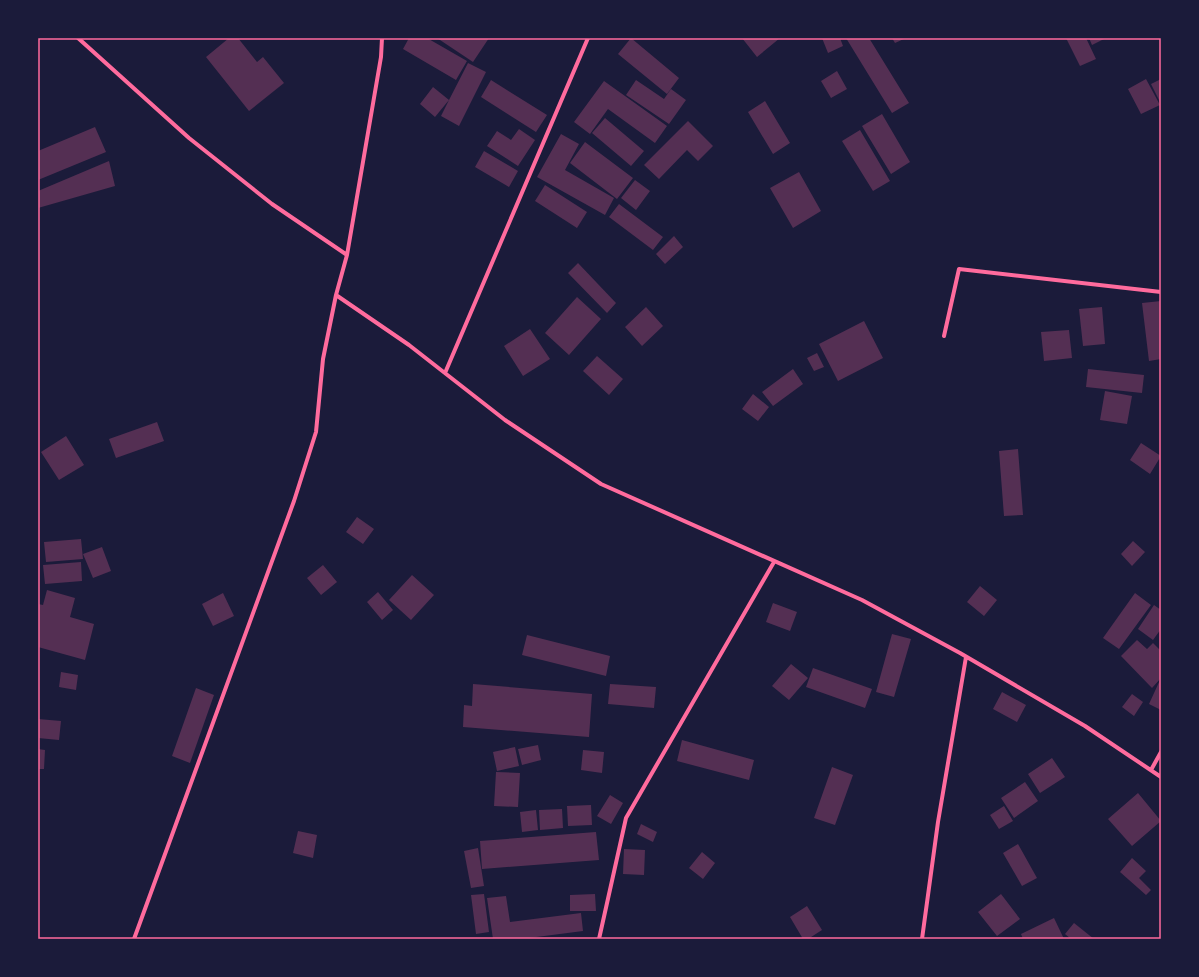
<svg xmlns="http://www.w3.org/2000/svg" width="1199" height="977" viewBox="0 0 1199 977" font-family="'Golos Text',sans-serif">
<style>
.building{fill:#542f53}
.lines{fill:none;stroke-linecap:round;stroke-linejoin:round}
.minor{stroke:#ff6b9d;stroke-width:4}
.neatline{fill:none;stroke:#ff6b9d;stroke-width:1.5}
</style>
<rect width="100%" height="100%" fill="#1b1b3a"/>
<path class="building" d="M229,38H238L257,62L263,57L284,83L249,111L206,57Z
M409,38H427L467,61L456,80L403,49Z
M437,38H489L473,62Z
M631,38L679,78L667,94L618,54Z
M742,38H780L757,57Z
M822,38H840L843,46L828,53Z
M846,38H869L909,103L892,113Z
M892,38H906L895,43Z
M1066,38H1086L1096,59L1080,66Z
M1089,38H1106L1092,45Z
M468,63L486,72L459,126L441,116L449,100L435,117L420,104L433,87L449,100Z
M837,71L847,89L831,98L821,81Z
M1146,79L1160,105L1141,114L1128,89Z
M1161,79V104L1151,84Z
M491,80L547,115L536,132L481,97Z
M636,80L664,99L671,89L686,100L669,124L626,95Z
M604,81L667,126L655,143L608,109L590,134L574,122Z
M765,101L790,143L773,154L748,112Z
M882,114L910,162L891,174L862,126Z
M605,118L644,151L631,166L592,133Z
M688,121L713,146L698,161L687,150L659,179L644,165Z
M95,127L106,152L38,180V151Z
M519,129L535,140L518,166L487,146L497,131L511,140Z
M860,130L890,181L873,191L842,141Z
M561,134L579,144L565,170L614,198L605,215L537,177Z
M585,142L633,178L617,199L570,163Z
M484,151L518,171L509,187L475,167Z
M109,161L115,186L38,208V191Z
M799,172L821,211L793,228L770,188Z
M635,180L650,191L636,210L621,198Z
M545,185L587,212L577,228L535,201Z
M619,204L663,237L653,250L609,217Z
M674,236L683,247L665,264L656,254Z
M578,263L616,303L607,313L568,273Z
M577,297L601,319L569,355L545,333Z
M1161,301V359L1149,361L1142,303Z
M646,307L663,326L642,346L625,327Z
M1102,307L1105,344L1083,346L1079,309Z
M864,321L883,358L838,381L819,344Z
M530,329L550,359L523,376L504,346Z
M1069,330L1072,358L1044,361L1041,332Z
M817,353L824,367L814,371L807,358Z
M597,356L623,379L609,395L583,371Z
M793,369L803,384L773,406L762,392Z
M1088,369L1144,375L1142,393L1086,387Z
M1105,391L1132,396L1127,424L1100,420Z
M753,394L769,407L758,421L742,409Z
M157,422L164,441L116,458L109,439Z
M66,436L84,465L59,480L41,452Z
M1141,443L1161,456L1150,474L1130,460Z
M1018,449L1023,515L1004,516L999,451Z
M357,517L374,529L363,544L346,532Z
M81,539L83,559L46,562L44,542Z
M1133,541L1145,552L1132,566L1121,554Z
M102,547L111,571L93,578L83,554Z
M81,562L82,581L45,584L43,565Z
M323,565L337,582L321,595L307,578Z
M412,575L434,595L411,620L389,600Z
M980,586L997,600L984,616L967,602Z
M47,590L75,598L70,617L94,624L85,660L38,647V604L43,605Z
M378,592L393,610L382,620L367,602Z
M223,593L234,616L213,626L202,604Z
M1135,593L1151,605L1119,649L1103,638Z
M773,603L797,612L790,631L766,622Z
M1154,605L1161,610V629L1153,640L1138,629Z
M892,634L911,639L894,697L876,692Z
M527,635L610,656L606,676L522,655Z
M1137,640L1147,649L1153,643L1161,651V678L1152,688L1121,656Z
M791,664L808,678L789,700L772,686Z
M813,668L872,689L865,708L806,687Z
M61,672L78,675L76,690L59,687Z
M1160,680L1161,681V710L1149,704Z
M473,684L592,694L589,737L463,727L464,705L472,706Z
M610,684L656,687L654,708L608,704Z
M196,688L214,695L190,763L172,756Z
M1002,692L1026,705L1017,722L993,709Z
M1132,694L1143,702L1134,716L1122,707Z
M38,719L61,721L59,740L38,738Z
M682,740L754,760L749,780L677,761Z
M538,745L541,760L522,765L518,749Z
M515,747L519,766L497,771L493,752Z
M38,749L45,750L44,769H38Z
M583,750L604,752L602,773L581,770Z
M1052,758L1065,777L1040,793L1028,774Z
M832,767L853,775L835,825L814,818Z
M496,772L520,773L518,807L494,806Z
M1025,782L1038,801L1014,818L1001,798Z
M1138,793L1161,821L1132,846L1108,819Z
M610,795L623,803L611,824L597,816Z
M591,805L592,825L568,826L567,806Z
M1004,806L1013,821L999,829L990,815Z
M562,809L563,828L540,830L539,810Z
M536,810L538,830L522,832L520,812Z
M641,824L657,832L653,842L637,834Z
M298,831L317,835L313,858L293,853Z
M596,832L599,860L482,869L480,841Z
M1018,844L1037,878L1022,886L1003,853Z
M478,848L484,886L471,888L464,851Z
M624,849L645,850L644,875L623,874Z
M702,852L715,863L703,879L689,868Z
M1132,858L1146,871L1139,878L1151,890L1146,895L1120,872Z
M484,894L489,932L476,934L471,895Z
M595,894L596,911H570V895Z
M1001,894L1020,919L997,936L978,912Z
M506,896L510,922L581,913L583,931L521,939H493L487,898Z
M807,906L822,930L808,939H803L790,917Z
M1054,918L1064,939H1023L1021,934Z
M1074,923L1094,939H1071L1065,934Z"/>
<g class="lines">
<path class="minor" d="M78,38L189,138L272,204L347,255L336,295L409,345L505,420L601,484L862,600L960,653L1085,726L1161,777
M347,255L381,57L382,38
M944,336L959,269L1161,292
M445,373L588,38
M1151,770L1161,752
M134,939L294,501L316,432L323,359L336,295
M599,939L626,818L774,562
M922,939L938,822L966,657"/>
</g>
<rect width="1199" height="977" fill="none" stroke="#1b1b3a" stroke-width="78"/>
<rect x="39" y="39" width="1121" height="899" class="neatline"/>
</svg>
